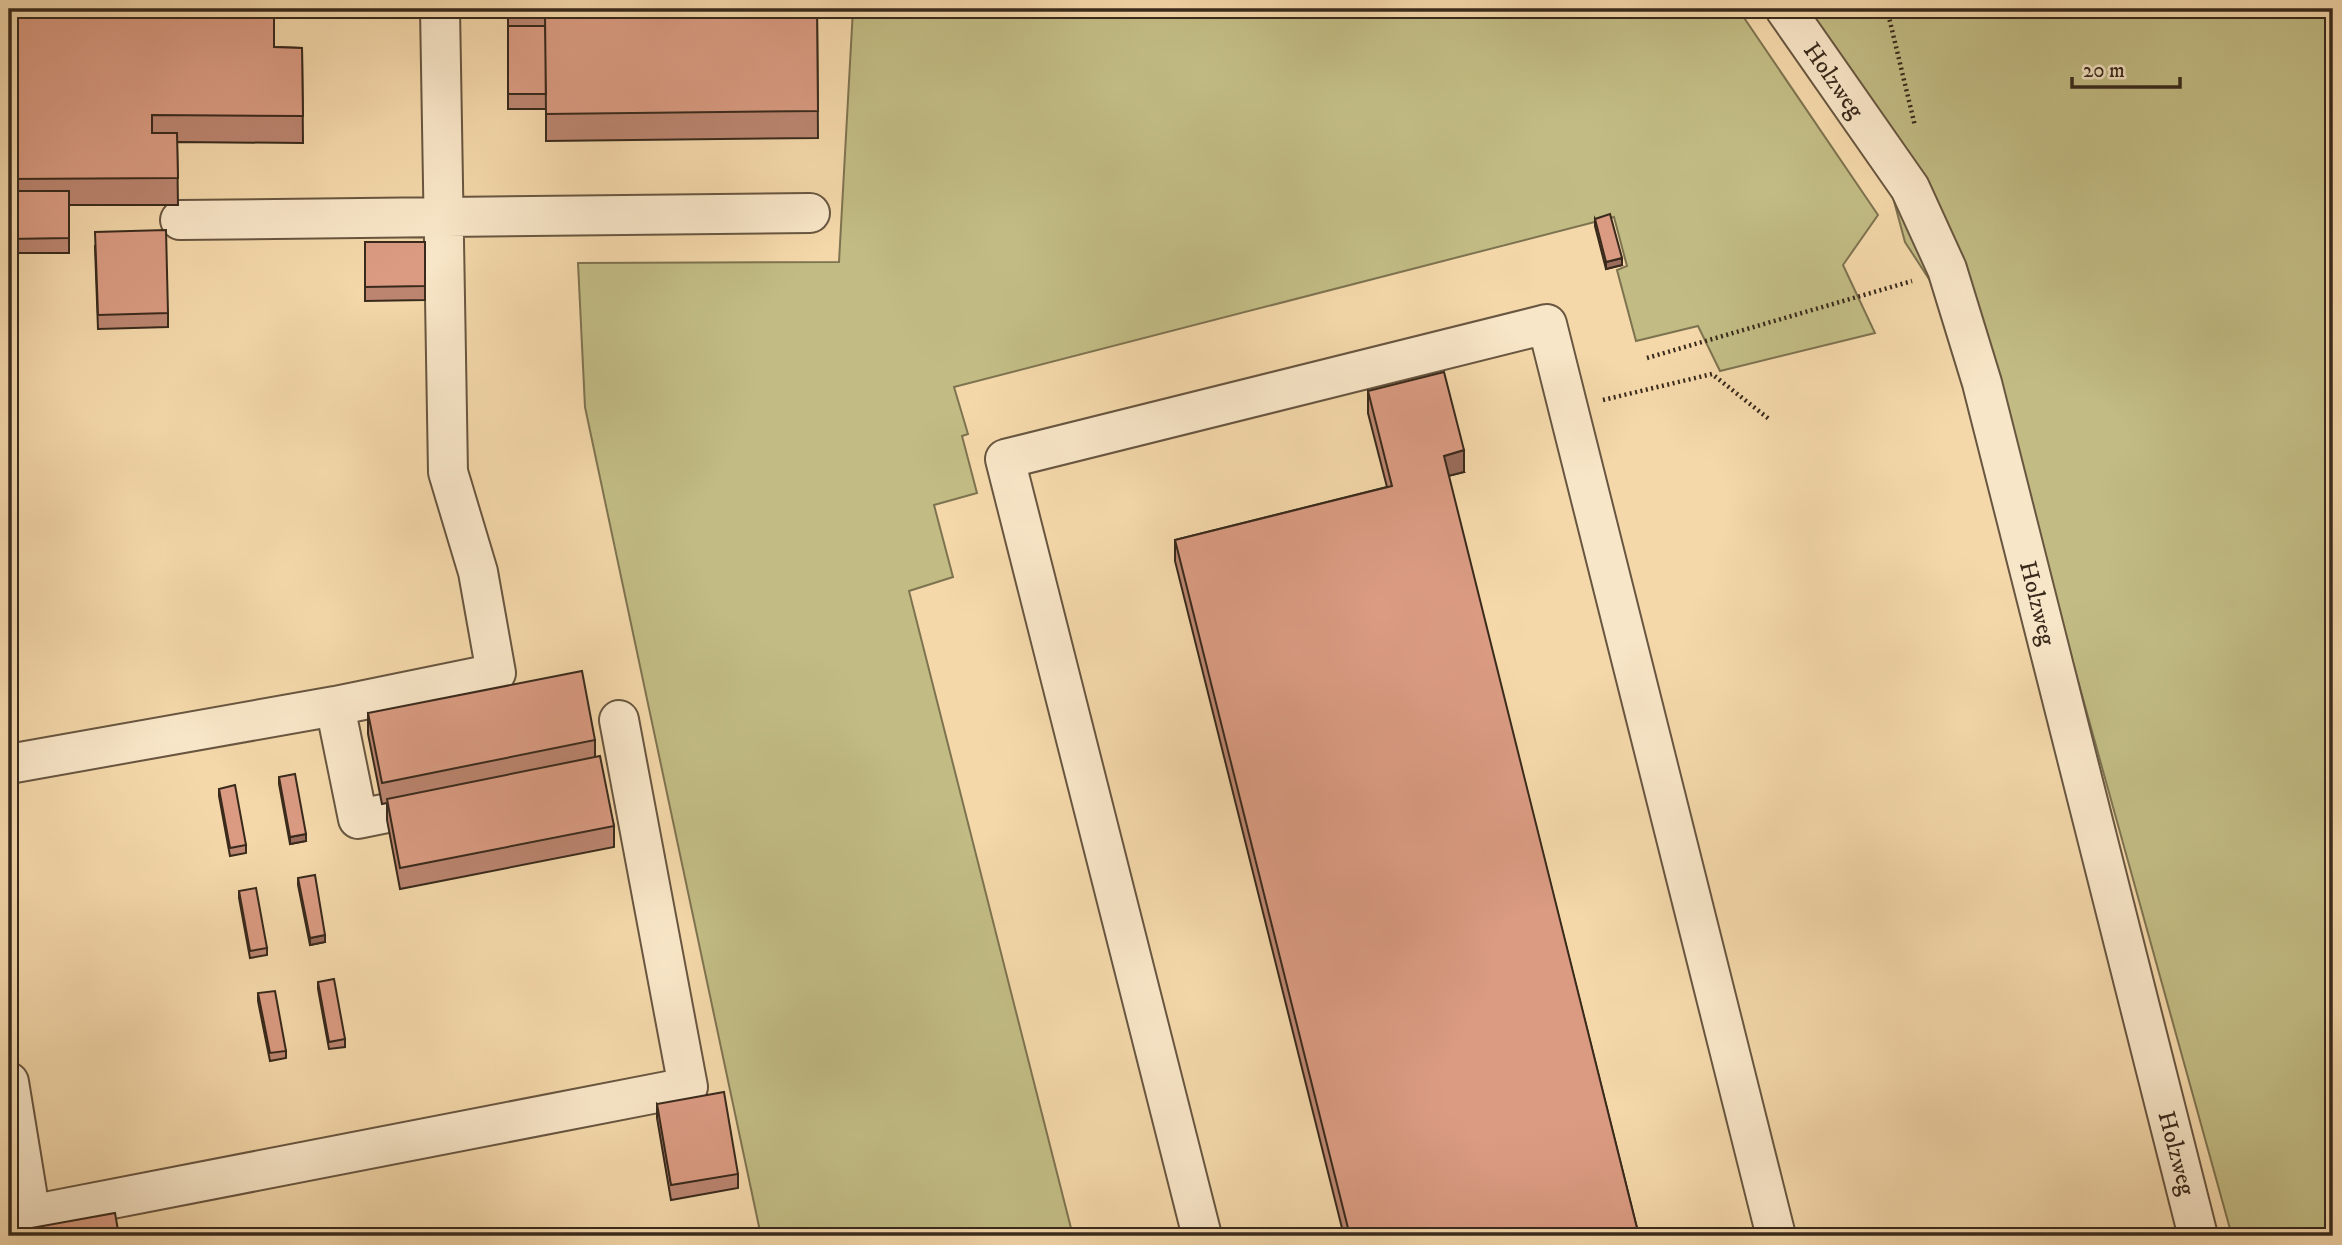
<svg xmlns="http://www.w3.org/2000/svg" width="2342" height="1245" viewBox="0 0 2342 1245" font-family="'IM FELL DW Pica',serif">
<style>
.green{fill:#c2bc84;stroke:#7e7350;stroke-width:2}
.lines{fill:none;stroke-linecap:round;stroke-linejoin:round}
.minor-casing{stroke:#685640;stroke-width:42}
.path{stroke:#392a1c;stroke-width:4.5;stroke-dasharray:2 3.5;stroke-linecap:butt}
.minor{stroke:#f8e6c8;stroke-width:38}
.wall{fill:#bb8570;stroke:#392a1c;stroke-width:2}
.shaded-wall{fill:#996c5b;stroke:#392a1c;stroke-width:2}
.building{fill:#da9b82;stroke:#392a1c;stroke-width:2}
.labels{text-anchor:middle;stroke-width:5;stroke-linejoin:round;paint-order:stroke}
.street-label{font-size:24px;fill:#392a1c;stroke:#f8e6c8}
</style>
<rect width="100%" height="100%" fill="#f4d8aa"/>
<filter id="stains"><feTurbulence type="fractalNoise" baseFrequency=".00286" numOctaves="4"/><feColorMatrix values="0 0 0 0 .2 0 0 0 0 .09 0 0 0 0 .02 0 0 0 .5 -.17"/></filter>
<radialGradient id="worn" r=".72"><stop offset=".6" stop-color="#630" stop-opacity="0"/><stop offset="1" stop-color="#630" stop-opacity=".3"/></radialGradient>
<path class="green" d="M853,9H1738L1878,215L1843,265L1875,333L1720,371L1698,326L1636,341L1617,270L1627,266L1614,217L954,387L968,434L962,436L977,493L934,505L953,577L909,591L1073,1236H761L585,407L578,263L839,262Z
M1773,9H2333V1236H2232L2014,450L1951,313L1905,242L1887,175Z"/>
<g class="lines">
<defs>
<path id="minor" d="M1785,9L1910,188L1947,269L1982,383L2198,1236
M180,220L810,213
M335,706L496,673L478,572L448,472L440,9
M9,764L335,706L358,819L437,803
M9,1082L27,1192
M9,1219L688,1087L619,720
M1202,1236L1005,459L1547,324L1776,1236"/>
</defs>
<use href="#minor" class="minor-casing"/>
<path class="path" d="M1887,9L1915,126
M1647,358L1912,281
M1603,400L1712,374L1769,419"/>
<use href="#minor" class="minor"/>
</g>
<path class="wall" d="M9,9L274,47L302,48L303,143L177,142L178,205H69V253H9Z
M508,9H817L818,138L546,141V77V109H508Z
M1595,219L1622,265L1606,269L1595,226Z
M365,242H425V300L365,301Z
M95,247L168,313V327L98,329Z
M1368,391L1464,472L1448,476L1639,1236H1344L1175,561V540L1387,487L1368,413Z
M368,713L595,740V757L614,826V847L400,889L387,820V803L382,804L368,734Z
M279,777L306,841L290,844L279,784Z
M219,789L246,845V853L230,856L219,796Z
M298,878L325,942L310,945L298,885Z
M239,891L267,948V955L250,958L239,898Z
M318,982L345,1039V1047L329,1049L318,989Z
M258,993L286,1051V1058L270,1061L258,1001Z
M657,1104L738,1174V1188L671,1200L657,1118Z"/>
<path class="shaded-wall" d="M1622,258V265L1606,269V262Z
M1464,450V472L1444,477V456Z
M306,834V841L290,844V837Z
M325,935V942L310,945V938Z"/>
<path class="building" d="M9,9H274V47L302,48L303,116L152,115V133H177L178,178L9,179Z
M508,9H817L818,111L546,114L545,13L508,14Z
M508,26H545L546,94H508Z
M9,191H69V238L9,239Z
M1610,214L1622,258L1606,262L1595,219Z
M166,230L168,313L98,315L95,232Z
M365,242H425V286L365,287Z
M1444,372L1464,450L1444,456L1639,1236H1350L1175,540L1392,486L1368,391Z
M582,671L595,740L382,783L368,713Z
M600,756L614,826L400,868L387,799Z
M295,774L306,834L290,837L279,777Z
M235,785L246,845L230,848L219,789Z
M315,875L325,935L310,938L298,878Z
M256,888L267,948L250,951L239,891Z
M334,979L345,1039L329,1042L318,982Z
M275,991L286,1051L270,1053L258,993Z
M724,1092L738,1174L671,1185L657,1104Z
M115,1213L119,1236H9V1232Z"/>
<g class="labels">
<g class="street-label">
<text transform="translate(1834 80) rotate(55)" y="8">Holzweg</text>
<text transform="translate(2038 603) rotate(76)" y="8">Holzweg</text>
<text transform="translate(2177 1153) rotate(75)" y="8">Holzweg</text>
</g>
</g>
<rect width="2342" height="1245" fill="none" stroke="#f4d8aa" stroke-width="35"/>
<rect x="10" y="10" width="2321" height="1224" fill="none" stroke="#392a1c" stroke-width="3.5"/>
<rect x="18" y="18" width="2307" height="1210" fill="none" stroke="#392a1c" stroke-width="2"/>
<path d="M2072 77v10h108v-10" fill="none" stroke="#392a1c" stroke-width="3.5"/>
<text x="2083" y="77" font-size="21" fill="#392a1c" stroke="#f8e6c8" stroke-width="5" paint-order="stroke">20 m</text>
<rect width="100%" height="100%" filter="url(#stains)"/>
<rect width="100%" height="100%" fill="url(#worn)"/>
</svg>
